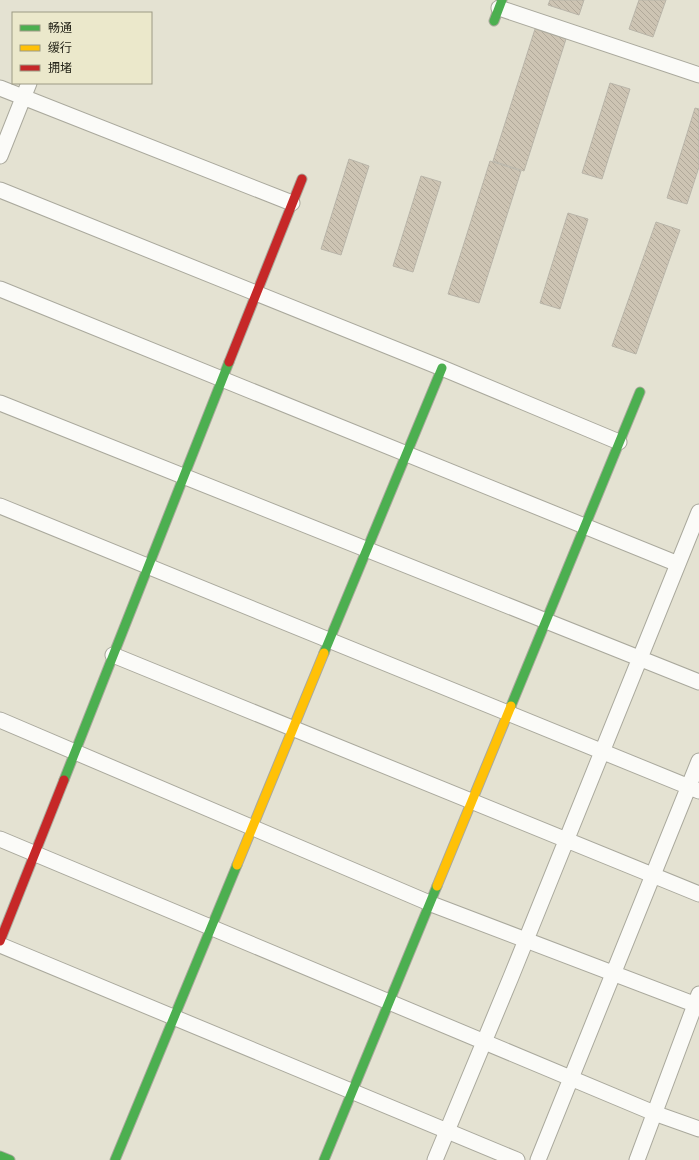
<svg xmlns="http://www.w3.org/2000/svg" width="699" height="1160" viewBox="0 0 699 1160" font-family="'DM Sans','Noto Sans SC',sans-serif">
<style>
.building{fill:url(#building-back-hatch);stroke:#b9b5a9}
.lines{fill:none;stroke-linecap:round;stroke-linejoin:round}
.street-casing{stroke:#aaa99d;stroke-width:17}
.fast-casing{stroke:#aaa99d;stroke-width:11}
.slow-casing{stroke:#aaa99d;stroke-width:11}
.jam-casing{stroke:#aaa99d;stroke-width:11}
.street{stroke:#fbfbf8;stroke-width:15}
.fast{stroke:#4caf50;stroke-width:9}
.slow{stroke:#ffc107;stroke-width:9}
.jam{stroke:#c62828;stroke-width:9}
</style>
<defs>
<pattern id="building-back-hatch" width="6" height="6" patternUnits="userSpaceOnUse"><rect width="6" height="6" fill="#cdc4b3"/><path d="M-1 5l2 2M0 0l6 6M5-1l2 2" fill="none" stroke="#b0a899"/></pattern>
</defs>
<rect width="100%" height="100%" fill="#e4e2d2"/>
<path class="building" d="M550,0H584L579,15L548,5Z
M639,0H666L653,37L629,29Z
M535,29L566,39L524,171L493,161Z
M610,83L630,89L602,179L582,173Z
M695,108L699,109V167L687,204L667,198Z
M349,159L369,166L341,255L321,249Z
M490,161L521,171L479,303L448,294Z
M421,176L441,182L413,272L393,266Z
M568,213L588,219L560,309L540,303Z
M656,222L680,230L636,354L612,346Z"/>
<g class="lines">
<defs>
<path id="street" d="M499,8L699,75
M0,88L292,203
M0,156L29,83
M0,190L442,368L619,442
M0,289L678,564
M0,403L699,682
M0,506L699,791
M113,655L699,894
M0,720L434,905L699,1006
M0,839L654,1113L699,1129
M0,945L517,1160
M435,1160L511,977L699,512
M538,1160L699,761
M637,1160L699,994"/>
<path id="fast" d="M494,21L502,0
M324,653L442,368
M511,706L640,392
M64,780L229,362
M0,1156L10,1160
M115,1160L237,865
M324,1160L437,886"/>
<path id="slow" d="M237,865L324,653
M437,886L511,706"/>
<path id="jam" d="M229,362L302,179
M0,941L64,780"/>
</defs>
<use href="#street" class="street-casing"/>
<use href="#fast" class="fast-casing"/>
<use href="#slow" class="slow-casing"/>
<use href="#jam" class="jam-casing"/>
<use href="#street" class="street"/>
<use href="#fast" class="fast"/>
<use href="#slow" class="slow"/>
<use href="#jam" class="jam"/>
</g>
<rect x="12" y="12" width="140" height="72" fill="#ebe8cb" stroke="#9c9a84"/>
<rect x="20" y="25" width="20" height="6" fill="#4caf50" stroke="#9c9a84"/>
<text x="48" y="32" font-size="12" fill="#252419">畅通</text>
<rect x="20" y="45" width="20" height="6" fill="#ffc107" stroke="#9c9a84"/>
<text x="48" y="52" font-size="12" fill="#252419">缓行</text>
<rect x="20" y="65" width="20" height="6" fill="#c62828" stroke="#9c9a84"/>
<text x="48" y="72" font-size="12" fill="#252419">拥堵</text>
</svg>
